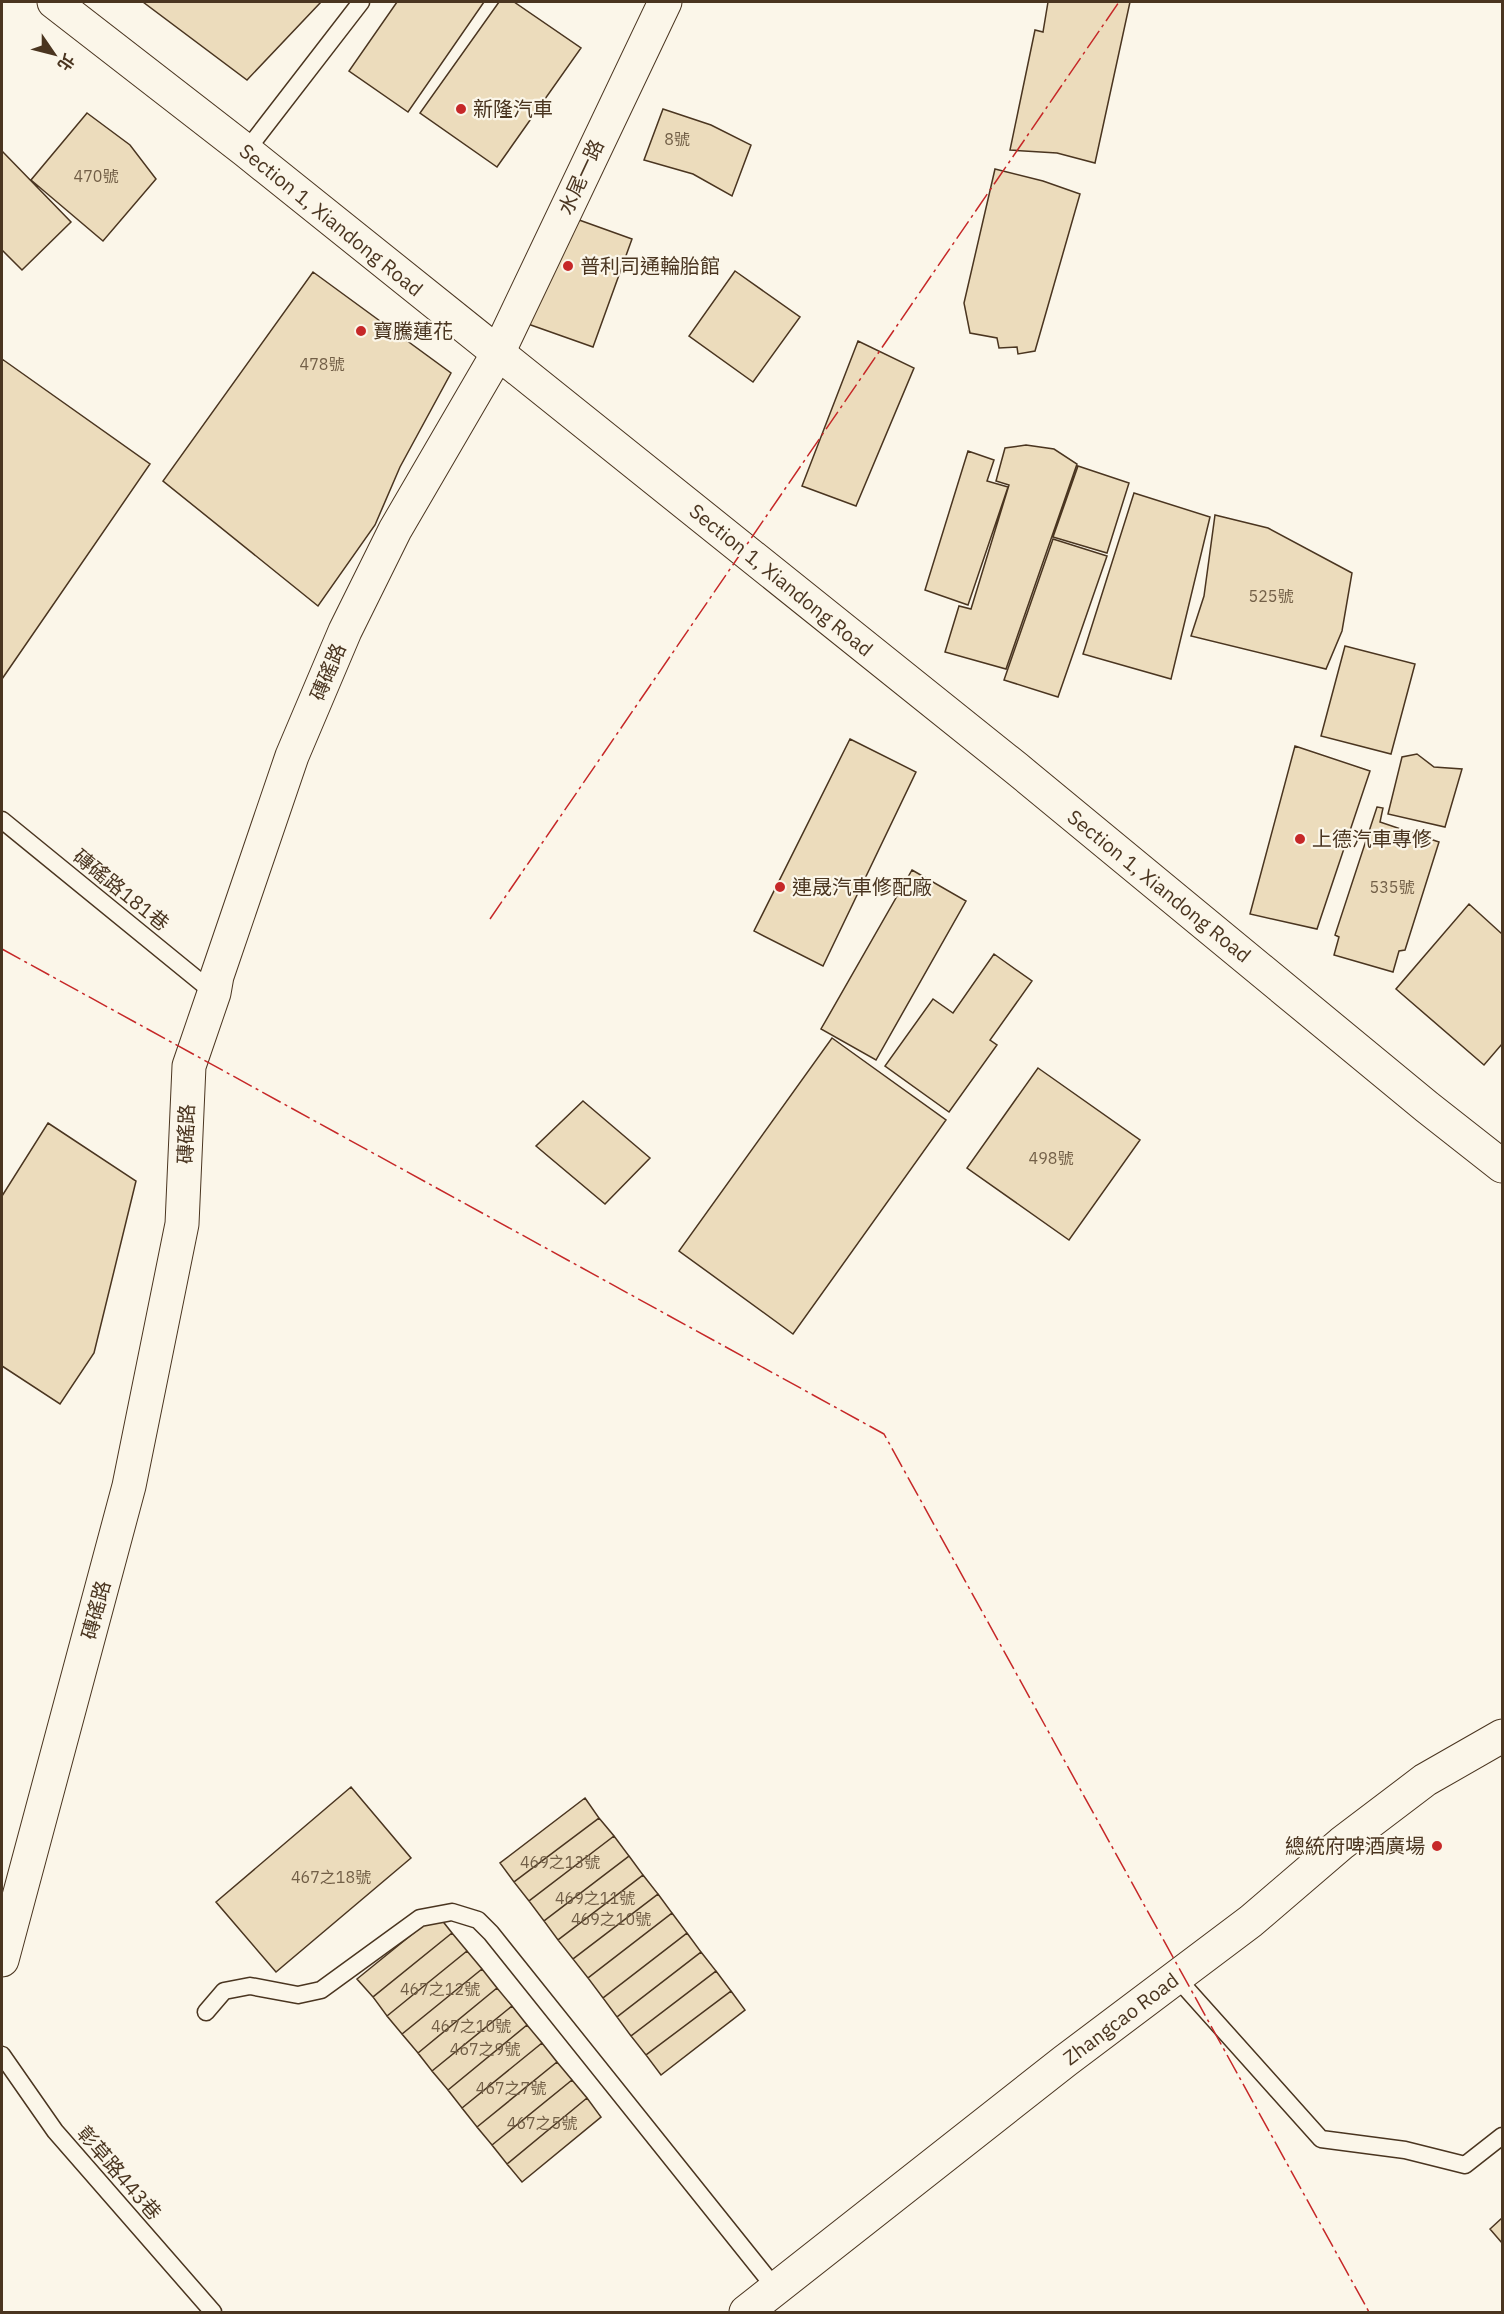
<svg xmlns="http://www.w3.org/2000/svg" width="1504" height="2314" viewBox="0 0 1504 2314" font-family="'IBM Plex Sans','Noto Sans TC',sans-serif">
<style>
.building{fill:#ecdcbc;stroke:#4a3520;stroke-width:1.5}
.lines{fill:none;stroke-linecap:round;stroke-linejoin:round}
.service-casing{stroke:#4a3520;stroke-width:19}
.minor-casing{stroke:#4a3520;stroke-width:35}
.secondary-casing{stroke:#4a3520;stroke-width:35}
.service{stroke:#fbf6e9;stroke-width:16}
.minor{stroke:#fbf6e9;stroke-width:33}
.secondary{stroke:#fbf6e9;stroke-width:33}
.power{stroke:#c62828;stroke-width:1.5;stroke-dasharray:21 4.5 3 4.5;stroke-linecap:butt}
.poi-dot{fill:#c62828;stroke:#fbf6e9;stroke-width:2}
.labels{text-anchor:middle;stroke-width:4.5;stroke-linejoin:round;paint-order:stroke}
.number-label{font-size:16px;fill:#725f47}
.poi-label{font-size:20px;fill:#4a3520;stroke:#fbf6e9;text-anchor:start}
.street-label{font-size:20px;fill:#4a3520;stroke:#fbf6e9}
</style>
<rect width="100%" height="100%" fill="#fbf6e9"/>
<path class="building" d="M143,2H321L247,80Z
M397,2H484L408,112L349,71Z
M499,2H514L581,48L497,167L420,113Z
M1048,2H1130L1095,163L1057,153L1010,150L1035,30L1043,32Z
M663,109L711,125L751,145L732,196L693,174L644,160Z
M87,113L130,145L156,179L103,241L31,180Z
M2,151L71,222L22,270L2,250Z
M995,169L1043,181L1080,194L1035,351L1018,354L1017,347L999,348L997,338L970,333L964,303Z
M568,216L632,239L593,347L528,324Z
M735,271L800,317L753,382L689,336Z
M313,272L451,373L400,467L375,525L318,606L163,481Z
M858,341L914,368L856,506L802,486Z
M2,359L150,464L2,679Z
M1026,445L1054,449L1077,464L1006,669L945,652L959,606L971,609L1009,485L996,481L1005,448Z
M968,451L994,460L987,481L1008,487L968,605L925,590Z
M1078,466L1129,483L1107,553L1053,537Z
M1134,493L1210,517L1171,679L1083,654Z
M1215,515L1268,528L1352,573L1342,631L1326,669L1191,636L1204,596Z
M1053,539L1107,556L1058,697L1004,680Z
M1345,646L1415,664L1391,754L1321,736Z
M850,739L916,772L823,966L754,931Z
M1295,746L1370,771L1317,929L1250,914Z
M1417,754L1434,767L1462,769L1445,827L1388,814L1402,757Z
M1377,807L1383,808L1380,822L1439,842L1405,950L1399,951L1393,972L1334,955L1339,937L1335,935Z
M912,870L966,901L876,1060L821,1029Z
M1469,904L1502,934V1044L1484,1065L1396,989Z
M994,954L1032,981L990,1040L997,1045L949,1112L885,1066L933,999L953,1013Z
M832,1038L946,1120L793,1334L679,1251Z
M1038,1068L1140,1140L1069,1240L967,1168Z
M583,1101L650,1158L605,1204L536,1146Z
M48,1123L136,1181L94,1353L60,1404L2,1366V1196Z
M351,1787L411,1858L276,1972L216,1902Z
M585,1798L599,1818L514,1882L500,1863Z
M599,1818L614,1836L529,1901L514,1882Z
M614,1836L629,1856L544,1921L529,1901Z
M629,1856L643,1875L558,1940L544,1921Z
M643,1875L658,1894L573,1959L558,1940Z
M658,1894L672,1913L588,1978L573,1959Z
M672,1913L687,1933L603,1998L588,1978Z
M437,1914L452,1933L373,1997L357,1979Z
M452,1933L467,1951L387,2016L373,1997Z
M687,1933L701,1952L617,2017L603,1998Z
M467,1951L482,1969L402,2034L387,2016Z
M701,1952L716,1971L631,2036L617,2017Z
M482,1969L497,1988L418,2053L402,2034Z
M716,1971L731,1991L646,2055L631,2036Z
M497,1988L512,2006L432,2071L418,2053Z
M731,1991L745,2010L661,2075L646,2055Z
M512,2006L527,2025L448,2090L432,2071Z
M527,2025L542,2043L462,2108L448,2090Z
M542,2043L557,2062L477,2127L462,2108Z
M557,2062L572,2080L492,2145L477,2127Z
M572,2080L587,2098L507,2164L492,2145Z
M587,2098L601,2117L522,2182L507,2164Z
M1502,2218V2243L1490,2229Z"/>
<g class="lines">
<defs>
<path id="service" d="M246,151L361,2
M2,820L214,993
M1176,1977L1321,2139L1405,2150L1465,2165L1502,2136
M206,2012L224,1991L250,1986L298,1995L321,1990L420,1918L452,1912L478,1920L491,1933L776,2289
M2,2055L55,2131L213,2312"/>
<path id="minor" d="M2,1960L129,1486L182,1224L189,1066L214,993L217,976L292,756L345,631L395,530L498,353L665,2
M746,2312L1065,2061L1251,1921L1342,1843L1425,1780L1502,1736"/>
<path id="secondary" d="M54,2L246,151L1016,768L1427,1107L1502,1166"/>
</defs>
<use href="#service" class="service-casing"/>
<use href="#minor" class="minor-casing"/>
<use href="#secondary" class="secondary-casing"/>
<use href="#service" class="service"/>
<use href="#minor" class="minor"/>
<use href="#secondary" class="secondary"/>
<path class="power" d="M490,919L1119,2
M2,949L884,1434L1369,2312"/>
</g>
<g class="poi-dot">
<circle cx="461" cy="109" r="6"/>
<circle cx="568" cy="266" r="6"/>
<circle cx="361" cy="331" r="6"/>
<circle cx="1300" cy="839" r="6"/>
<circle cx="780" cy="887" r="6"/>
<circle cx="1437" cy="1846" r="6"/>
</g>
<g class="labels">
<g class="number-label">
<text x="677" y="145">8號</text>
<text x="96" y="182">470號</text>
<text x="322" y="370">478號</text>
<text x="1271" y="602">525號</text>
<text x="1392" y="893">535號</text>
<text x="1051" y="1164">498號</text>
<text x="560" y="1868">469之13號</text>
<text x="331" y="1883">467之18號</text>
<text x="595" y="1904">469之11號</text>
<text x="611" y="1925">469之10號</text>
<text x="440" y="1995">467之12號</text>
<text x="471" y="2032">467之10號</text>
<text x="485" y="2055">467之9號</text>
<text x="511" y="2094">467之7號</text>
<text x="542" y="2129">467之5號</text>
</g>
<g class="poi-label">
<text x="473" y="116">新隆汽車</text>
<text x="580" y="273">普利司通輪胎館</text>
<text x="373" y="338">寶騰蓮花</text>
<text x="1312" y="846">上德汽車專修</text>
<text x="792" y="894">連晟汽車修配廠</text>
<text x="1425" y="1853" text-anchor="end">總統府啤酒廣場</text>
</g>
<g class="street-label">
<text transform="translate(581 177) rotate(-65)" y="7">水尾一路</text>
<text transform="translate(331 220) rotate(39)" y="7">Section 1, Xiandong Road</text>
<text transform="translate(781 580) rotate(39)" y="7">Section 1, Xiandong Road</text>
<text transform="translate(328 672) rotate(-67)" y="7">磚磘路</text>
<text transform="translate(1159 886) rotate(39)" y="7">Section 1, Xiandong Road</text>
<text transform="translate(121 890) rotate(39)" y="7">磚磘路181巷</text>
<text transform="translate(186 1134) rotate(-88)" y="7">磚磘路</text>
<text transform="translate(96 1610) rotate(-75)" y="7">磚磘路</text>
<text transform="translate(1121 2019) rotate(-37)" y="7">Zhangcao Road</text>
<text transform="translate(119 2173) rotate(49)" y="7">彰草路443巷</text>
</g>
</g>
<rect width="1504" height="2314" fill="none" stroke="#4a3520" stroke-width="6"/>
<g transform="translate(54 54) rotate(125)" stroke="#fbf6e9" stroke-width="4.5" paint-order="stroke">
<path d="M0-4.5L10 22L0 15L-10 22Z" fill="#4a3520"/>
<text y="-9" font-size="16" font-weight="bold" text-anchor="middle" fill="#4a3520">北</text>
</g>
</svg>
